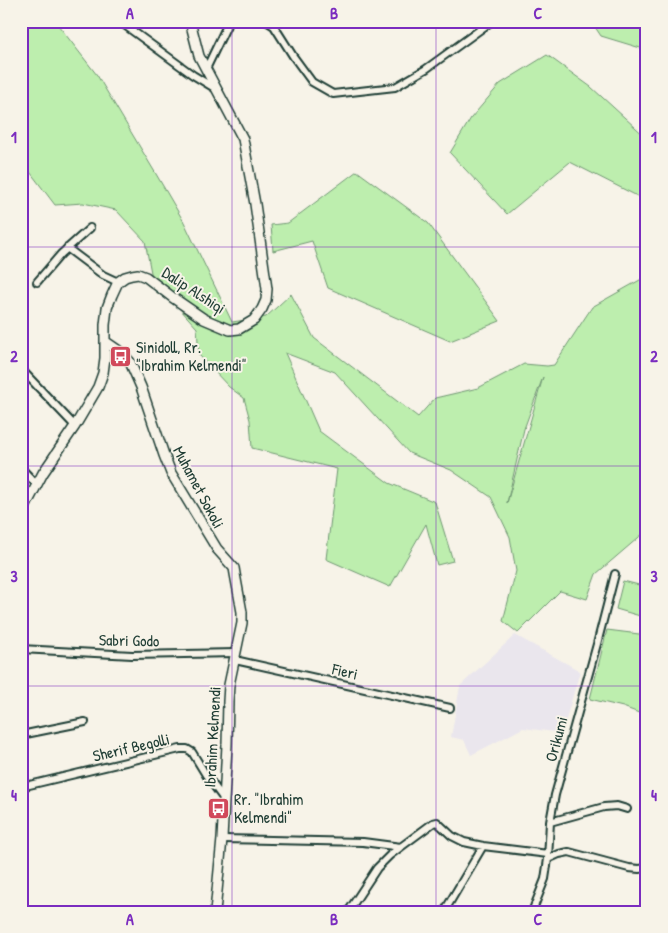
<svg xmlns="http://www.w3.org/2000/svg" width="668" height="933" viewBox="0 0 668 933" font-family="'Patrick Hand',sans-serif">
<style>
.built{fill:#eae6ed}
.green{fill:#bdeeae;stroke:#6e9671;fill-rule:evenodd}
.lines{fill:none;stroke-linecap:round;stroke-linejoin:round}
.street-casing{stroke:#1f3d34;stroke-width:10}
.secondary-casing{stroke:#1f3d34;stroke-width:12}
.street{stroke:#f7f3e8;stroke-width:6}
.secondary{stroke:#f7f3e8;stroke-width:9}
.grid{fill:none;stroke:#7b2cbf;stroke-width:1;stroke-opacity:0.55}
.labels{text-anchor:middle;stroke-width:4;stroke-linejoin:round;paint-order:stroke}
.street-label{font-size:16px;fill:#1f3d34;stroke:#f7f3e8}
.poi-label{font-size:16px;fill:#1f3d34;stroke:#f7f3e8;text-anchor:start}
.neatline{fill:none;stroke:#7b2cbf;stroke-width:2}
.grid-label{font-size:16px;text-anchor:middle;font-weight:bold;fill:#7b2cbf}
</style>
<rect width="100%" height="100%" fill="#f7f3e8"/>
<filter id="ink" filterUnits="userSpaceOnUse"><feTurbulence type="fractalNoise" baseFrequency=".02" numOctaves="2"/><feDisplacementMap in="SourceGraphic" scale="10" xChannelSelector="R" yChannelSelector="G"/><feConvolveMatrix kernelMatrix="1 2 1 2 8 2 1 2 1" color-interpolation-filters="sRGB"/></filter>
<g filter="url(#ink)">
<path class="built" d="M515,635L580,671L562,733L523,728L471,755L464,740L451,737L460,686Z"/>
<path class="green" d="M21,21H55L97,75L156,174L184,222L232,322L266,317L291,294L314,338L418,417L435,398L478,388L524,364L547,366L554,365L592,307L647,276V529L645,532L596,574L587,599L560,591L518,633L503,621L516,571L510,537L491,497L451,470L409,453L335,372L285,353L319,431L389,483L435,502L453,561L437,565L426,524L390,587L326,559L337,469L252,448L250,420L244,398L229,387L199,355L197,328L152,278L145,241L116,210L83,203L55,205L21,160ZM543,377L507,503L524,429Z
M591,21H647V50L601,36Z
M547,55L591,87L647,138V201L570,162L507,214L450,153L471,118L500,84Z
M357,171L428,223L500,321L450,341L328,288L312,241L273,251L271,225L288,223Z
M623,581L647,587V618L616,609Z
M607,630L647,635V716L623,707L590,699Z"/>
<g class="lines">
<defs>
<path id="street" d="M119,21L193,75L216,89
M266,21L274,26L293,56L312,82L333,94L395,87L426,69L492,21
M206,69L229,21
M67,248L103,275L118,282
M37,282L61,254L90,228
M21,369L75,426
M21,468L37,485
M21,649L132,655L236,653
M235,660L450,708
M21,735L85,722
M21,787L180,749H187L192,752L206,775L223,798
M550,822L604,807L617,806L627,809
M222,839L363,842L401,847
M548,859L559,854L569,852L629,868L639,869L647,868
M348,912L377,868L390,855L433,823L437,822L452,836L464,842L483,846L548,854
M444,912L483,846
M532,912L545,879L548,859L550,822L555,795L597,644L615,574"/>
<path id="secondary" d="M106,342L122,353L130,362L141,387L164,455L171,473L217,549L234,568L235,574L242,612V623L229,685L228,701L227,745L222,839L215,912
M21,515L43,473L75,426L98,387L103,373L105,358V325L107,308L112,295L118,282L125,277L132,275L138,274L146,277L172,297L204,319L230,330L239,329L254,320L262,309L266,300L267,289L255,204L243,139L199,56L190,21"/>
</defs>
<use href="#street" class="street-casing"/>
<use href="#secondary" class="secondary-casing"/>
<use href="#street" class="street"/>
<use href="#secondary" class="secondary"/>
</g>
</g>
<path class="grid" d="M232,21V912M436,21V912M21,247H647M21,466H647M21,686H647"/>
<defs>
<symbol id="bus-square" viewBox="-11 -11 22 22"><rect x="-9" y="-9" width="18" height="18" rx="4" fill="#d1495b" stroke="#f7f3e8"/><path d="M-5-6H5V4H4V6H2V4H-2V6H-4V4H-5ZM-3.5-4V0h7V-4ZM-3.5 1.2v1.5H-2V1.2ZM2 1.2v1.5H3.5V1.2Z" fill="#fff"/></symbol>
</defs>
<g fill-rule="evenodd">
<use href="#bus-square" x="108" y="344" width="25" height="25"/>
<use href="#bus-square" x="206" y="796" width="25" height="25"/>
</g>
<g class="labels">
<g class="street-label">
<text transform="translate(194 290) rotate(33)" y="6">Dalip Alshiqi</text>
<text transform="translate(199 487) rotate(62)" y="6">Muhamet Sokoli</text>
<text transform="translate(129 640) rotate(1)" y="6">Sabri Godo</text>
<text transform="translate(345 671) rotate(13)" y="6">Fieri</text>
<text transform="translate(212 737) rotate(-87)" y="6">Ibrahim Kelmendi</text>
<text transform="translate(556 739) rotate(-75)" y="6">Orikumi</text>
<text transform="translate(131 747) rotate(-13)" y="6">Sherif Begolli</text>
</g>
<g class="poi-label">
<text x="136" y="353">Sinidoll, Rr.<tspan x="136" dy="18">"Ibrahim Kelmendi"</tspan></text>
<text x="234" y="805">Rr. "Ibrahim<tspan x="234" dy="18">Kelmendi"</tspan></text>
</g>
</g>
<rect width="668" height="933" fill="none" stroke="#f7f3e8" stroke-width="55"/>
<rect x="28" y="28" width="612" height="878" class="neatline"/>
<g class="grid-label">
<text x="130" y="19">A</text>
<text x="334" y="19">B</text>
<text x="538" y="19">C</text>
<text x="14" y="143">1</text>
<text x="654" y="143">1</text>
<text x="14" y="362">2</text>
<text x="654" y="362">2</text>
<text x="14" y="582">3</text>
<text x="654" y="582">3</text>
<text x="14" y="801">4</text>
<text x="654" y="801">4</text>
<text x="130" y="925">A</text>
<text x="334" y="925">B</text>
<text x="538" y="925">C</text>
</g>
</svg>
